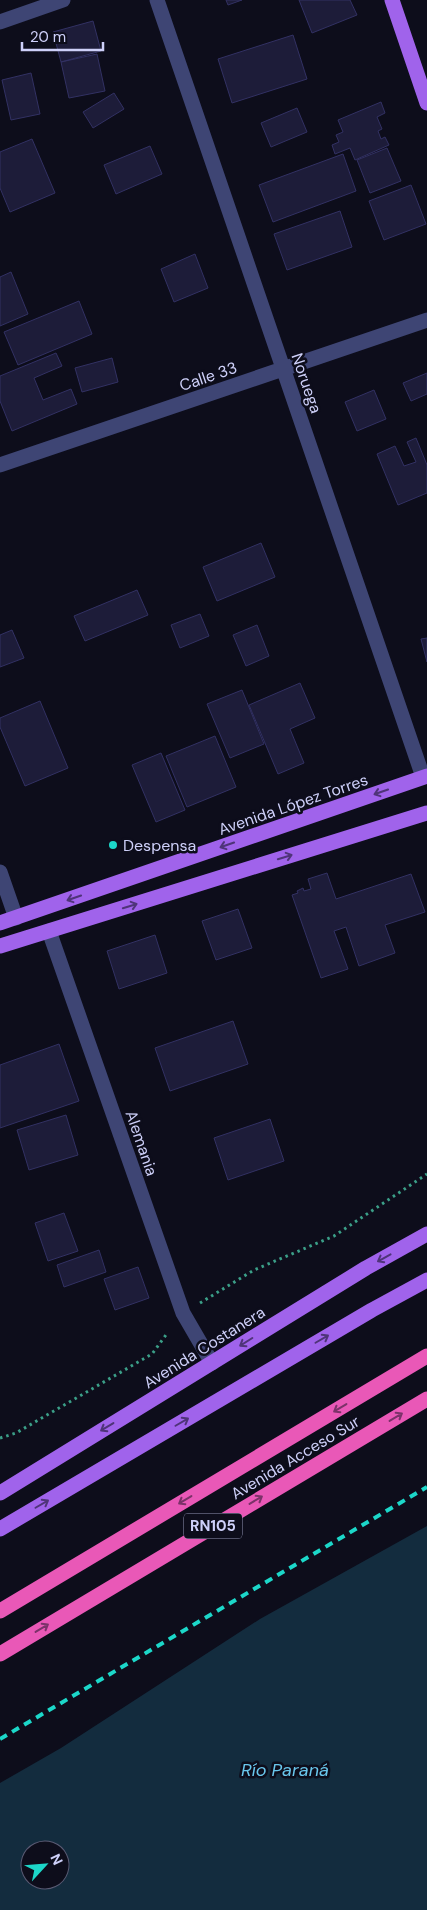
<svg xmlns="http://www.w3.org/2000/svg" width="427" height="1910" viewBox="0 0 427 1910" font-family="'DM Sans',sans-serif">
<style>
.water{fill:#132c3e;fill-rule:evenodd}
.building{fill:#1d1c39;stroke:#323163}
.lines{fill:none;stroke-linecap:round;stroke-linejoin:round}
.path{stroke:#3b9f88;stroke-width:3;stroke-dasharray:2.5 4;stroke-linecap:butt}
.minor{stroke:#3e4574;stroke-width:15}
.major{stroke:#a063eb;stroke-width:15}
.highway{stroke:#e958b7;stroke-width:15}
.rail{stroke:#1cd7c9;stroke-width:4;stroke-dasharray:8 6;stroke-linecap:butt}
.oneway{stroke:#4f3479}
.oneway2{stroke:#7b3269}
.poi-dot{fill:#1cd7c9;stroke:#0d0d1b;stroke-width:2}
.labels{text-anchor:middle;stroke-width:5;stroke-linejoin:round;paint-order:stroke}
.shield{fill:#0d0d1b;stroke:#9496b6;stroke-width:1}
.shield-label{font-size:15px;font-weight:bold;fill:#ced0f9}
.street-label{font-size:16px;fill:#ced0f9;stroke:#0d0d1b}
.poi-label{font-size:16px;fill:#ced0f9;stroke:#0d0d1b;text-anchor:start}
.water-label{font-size:18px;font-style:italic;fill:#69c6ec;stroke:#0d0d1b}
</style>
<rect width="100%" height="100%" fill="#0d0d1b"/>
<path class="water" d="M427,1526V1910H0V1783L61,1748L260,1619ZM30,1850H60V1880H30Z"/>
<path class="building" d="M226,0H242L228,5Z
M299,0H350L357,15L312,33Z
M93,21L101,51L61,62L53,32Z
M293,35L307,79L232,103L218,59Z
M97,54L105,91L69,98L61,62Z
M31,73L40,114L11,120L2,80Z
M114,93L124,109L93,128L83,112Z
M381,102L385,113L377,117L382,129L378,131L381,139L385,137L389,145L355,160L350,148L335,154L332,145L339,142L336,135L343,132L338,120Z
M297,108L307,132L271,147L261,123Z
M32,139L55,193L10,212L0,188V152Z
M150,146L162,174L116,194L104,165Z
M387,148L401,181L370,193L357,160Z
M343,154L356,191L273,222L259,185Z
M411,185L426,224L384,240L369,201Z
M340,211L352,247L287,270L274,234Z
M195,254L208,288L174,302L161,269Z
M11,272L28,314L0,326V277Z
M79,301L92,334L18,365L4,332Z
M56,353L62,366L34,378L43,400L71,389L77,404L12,431L0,401V376Z
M112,358L118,382L82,392L75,368Z
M427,373V394L411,401L403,383Z
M374,390L386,419L357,431L345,402Z
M416,438L427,465V493L398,505L377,454L395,446L404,466L416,462L407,442Z
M261,543L275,577L217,601L203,567Z
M137,590L148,615L85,641L74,616Z
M200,614L209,636L180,648L171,625Z
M257,625L269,656L246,666L233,635Z
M12,630L24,658L0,667V635Z
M427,638V662L421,639Z
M300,683L315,718L290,729L304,763L278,774L249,705Z
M242,690L264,744L230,758L207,704Z
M40,701L68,768L25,786L0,727V718Z
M215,736L236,787L187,807L166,756Z
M161,753L185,810L156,822L132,765Z
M327,873L336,899L411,874L425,912L385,925L395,953L359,966L346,927L334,931L348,969L321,978L292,895L298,893L297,891L303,888L304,891L311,889L308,879Z
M238,909L252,948L216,960L202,921Z
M155,935L167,973L119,989L107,951Z
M233,1021L248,1064L170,1091L155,1048Z
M59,1044L79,1101L0,1128V1065Z
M66,1115L78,1155L29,1170L17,1130Z
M270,1119L284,1161L228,1180L214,1138Z
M64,1213L78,1251L48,1261L35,1223Z
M99,1250L106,1272L64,1287L57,1265Z
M138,1267L149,1298L115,1310L104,1279Z"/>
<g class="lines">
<path class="path" d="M200,1303L254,1270L334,1236L427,1174
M0,1438L16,1433L152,1354L168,1332"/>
<path class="minor" d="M157,0L423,777
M0,22L63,0
M0,465L427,320
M0,872L16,918
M49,931L183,1313L212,1363"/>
<path class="major" d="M392,0L427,103
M0,923L427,776
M0,946L427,813
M0,1493L366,1268L427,1234
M0,1529L372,1310L427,1280"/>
<path class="highway" d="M0,1611L427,1356
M0,1654L427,1399"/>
<path class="rail" d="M0,1739L427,1487"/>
</g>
<defs><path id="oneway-shaft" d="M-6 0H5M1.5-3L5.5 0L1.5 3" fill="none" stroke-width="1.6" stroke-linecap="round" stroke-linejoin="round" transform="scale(1.25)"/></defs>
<g class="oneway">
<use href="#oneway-shaft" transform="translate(381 792) rotate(161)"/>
<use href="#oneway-shaft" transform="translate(227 845) rotate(161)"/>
<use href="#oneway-shaft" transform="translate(285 857) rotate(-17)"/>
<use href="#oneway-shaft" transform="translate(74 898) rotate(161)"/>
<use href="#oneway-shaft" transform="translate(130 906) rotate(-17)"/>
<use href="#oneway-shaft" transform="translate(384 1258) rotate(151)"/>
<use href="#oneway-shaft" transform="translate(322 1339) rotate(-30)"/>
<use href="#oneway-shaft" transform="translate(246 1342) rotate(148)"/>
<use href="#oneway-shaft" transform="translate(182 1422) rotate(-30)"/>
<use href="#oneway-shaft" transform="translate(107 1427) rotate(149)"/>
<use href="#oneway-shaft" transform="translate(42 1504) rotate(-30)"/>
</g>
<g class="oneway2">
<use href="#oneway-shaft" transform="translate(340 1408) rotate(149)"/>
<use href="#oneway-shaft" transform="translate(396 1417) rotate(-31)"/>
<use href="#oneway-shaft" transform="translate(185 1500) rotate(149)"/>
<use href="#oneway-shaft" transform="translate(256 1500) rotate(-31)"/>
<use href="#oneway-shaft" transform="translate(42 1628) rotate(-31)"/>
</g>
<circle class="poi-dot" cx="113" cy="845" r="5"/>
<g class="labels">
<rect class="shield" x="184" y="1513.5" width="58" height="25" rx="4"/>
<g class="shield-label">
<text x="213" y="1531">RN105</text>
</g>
<g class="street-label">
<text transform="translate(208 376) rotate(-19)" y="6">Calle 33</text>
<text transform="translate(307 383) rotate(71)" y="6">Noruega</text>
<text transform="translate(293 804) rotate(-19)" y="6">Avenida López Torres</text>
<text transform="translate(142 1143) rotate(71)" y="6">Alemania</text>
<text transform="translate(204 1347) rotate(-32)" y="6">Avenida Costanera</text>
<text transform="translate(295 1457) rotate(-31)" y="6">Avenida Acceso Sur</text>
</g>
<g class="poi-label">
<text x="123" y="851">Despensa</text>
</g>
<g class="water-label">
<text x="285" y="1776">Río Paraná</text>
</g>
</g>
<g transform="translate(45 1865) rotate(64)"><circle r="24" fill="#0d0d1b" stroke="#5a5b74"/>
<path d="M0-4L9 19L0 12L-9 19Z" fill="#1cd7c9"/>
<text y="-8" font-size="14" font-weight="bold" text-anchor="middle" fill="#ced0f9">N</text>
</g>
<path d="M22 42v8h81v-8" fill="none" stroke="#ced0f9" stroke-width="2.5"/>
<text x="30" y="42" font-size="15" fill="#ced0f9" stroke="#0d0d1b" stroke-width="4" paint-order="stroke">20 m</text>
</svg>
